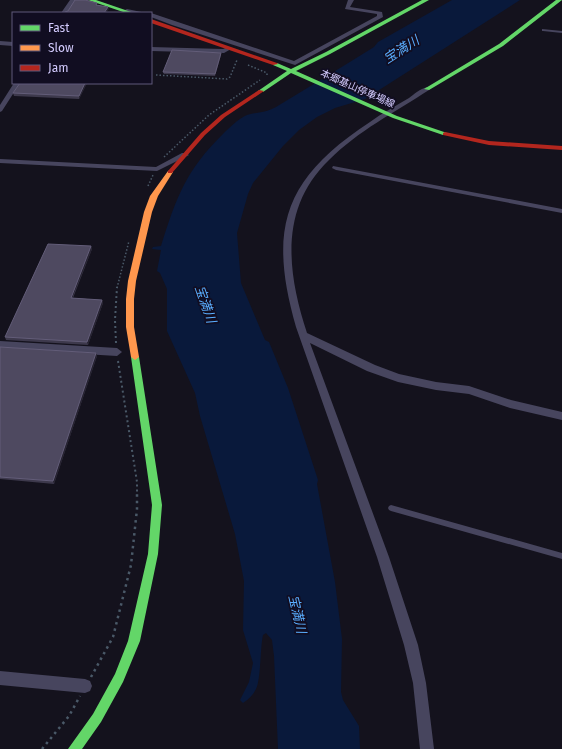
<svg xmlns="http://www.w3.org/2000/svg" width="562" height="749" viewBox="0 0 562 749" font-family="'Fira Sans','Noto Sans JP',sans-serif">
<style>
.water{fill:#09193b}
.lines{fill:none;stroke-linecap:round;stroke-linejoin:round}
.path-far2{stroke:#4a5968;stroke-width:1.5;stroke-dasharray:1.5 2;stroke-linecap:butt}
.path-far1{stroke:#4a5968;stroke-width:2;stroke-dasharray:2 3;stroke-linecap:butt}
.path{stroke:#4a5968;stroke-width:2.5;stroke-dasharray:2.5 4;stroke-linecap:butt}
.lane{fill:#47455e;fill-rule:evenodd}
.street{fill:#47455e;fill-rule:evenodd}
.fast{fill:#63d668;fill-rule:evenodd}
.slow{fill:#ff974d;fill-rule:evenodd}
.jam{fill:#b3261e;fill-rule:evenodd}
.wall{fill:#3d394c}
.shaded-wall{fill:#262331}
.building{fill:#4e4960;stroke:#635d79}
.labels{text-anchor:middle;stroke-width:3.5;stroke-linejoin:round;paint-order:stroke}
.far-street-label{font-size:10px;fill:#d4ccff;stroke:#110d21}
.water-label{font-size:13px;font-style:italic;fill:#5aaeff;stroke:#110d21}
</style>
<rect width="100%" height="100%" fill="#14121d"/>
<path class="water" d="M452,0H520L365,99L335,108L317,117L299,130L283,146L253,183L248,194L237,233L241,283L265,340L269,342L288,388L318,480L317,484L335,582L342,639L341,692L343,700L359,726L360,749H278L274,656L272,640L266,633L263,635C260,648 261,680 256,689C253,695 249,699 243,703L240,700L249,682L253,663L243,630L244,581L235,534L200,416L195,393L167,331V289L160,273L157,271L161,250L152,249L153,247L161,246C176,198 186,170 223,134C229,128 239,118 247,115C257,112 265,113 276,107C309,87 342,67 374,47L378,42Z"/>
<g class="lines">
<path class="path-far2" d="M248,65L267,73V75
M156,75L227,79L230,77L237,60
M164,157L209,115L260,80
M148,186L153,175
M117,288L129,241"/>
<path class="path-far1" d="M116,343L115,320L117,287
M118,361L137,482V492"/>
<path class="path" d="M91,677L113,637L131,565L137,509V491
M42,749L69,716L80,696"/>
<path class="lane" d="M542,29L562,31V33L543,31H542Z
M391,505L562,553V559L391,511L389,510L388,508L389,506Z"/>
<path class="street" d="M70,0H76L67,13H61Z
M348,0H354L350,7L382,12L383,17L295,65L172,25L151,17V13L294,61L377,16V14L345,9Z
M127,9L146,13L125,12V10Z
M0,41L13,42V46L0,45Z
M151,47L223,49L228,47L231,49L224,53L151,51Z
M14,83H20L2,111L0,112V105Z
M427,87L430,89L429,90C395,112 358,131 329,160C279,208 287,272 307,333L375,365L399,374L436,382L469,386L511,400L562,412V420L510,408L469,394L436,390L398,382L367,371L310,343L389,557L418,645L426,683L434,749H420L413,683L404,645L377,557L296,327C268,229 283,179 370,122C382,113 396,106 409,98C414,94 420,89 427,87Z
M182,153H185L189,155L157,171L0,163V159L156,167Z
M333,166L562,209V213L336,170L332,168Z
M0,341L117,348L122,352L117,356L0,349Z
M0,671L85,679L90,681L92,686L90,691L85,693L0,685Z"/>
<path class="fast" d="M88,0H96L134,13H126Z
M422,0H429L330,54L296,71L397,116L447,133V135H443L393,118L291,73L263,92L258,91L287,71L273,65V63H277L291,69L326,52Z
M556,0H562L503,46L429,90L424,89L499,44Z
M135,354L139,357L162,505L158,554L140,641L123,682L101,722L82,749H68L93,714L115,674L128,641L148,554L152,505L131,357Z"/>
<path class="slow" d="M170,170L173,172L158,196L152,212L136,281L134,299V327L139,357L135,360L131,357L126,327V299L128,281L144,212L150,196L168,171Z"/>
<path class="jam" d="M151,19L277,63L278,64L273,65L151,23Z
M259,90L264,91L225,117L205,135L172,173H168V171L201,133L221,115Z
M445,132L489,141L562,146V150L489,145L443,135V133Z"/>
</g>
<path class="wall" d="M221,53V55L215,76L164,74L163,72Z
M87,83L79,99L14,96L13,93Z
M91,246L92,249L73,298L102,300L103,303L88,345L6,340L5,337Z
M0,347L96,353L97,356L54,484L0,479Z"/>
<path class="shaded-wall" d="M108,7L109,9L106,13H104Z
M221,53V55L215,76V74Z
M85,83H87L79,99V96Z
M91,246L92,249L71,301V298Z
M102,300L103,303L88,345L87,342Z
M96,353L97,356L54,484L53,481Z"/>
<path class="building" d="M75,0H85L97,3L96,5L108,7L104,13H65V12L68,11Z
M172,50L221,53L215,74L163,72Z
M20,83H85L79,96L13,93Z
M48,244L91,246L71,298L102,300L87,342L5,337Z
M0,347L96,353L53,481L0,477Z"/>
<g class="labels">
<g class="far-street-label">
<text transform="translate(358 88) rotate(24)" y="4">本郷基山停車場線</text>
</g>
<g class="water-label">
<text transform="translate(401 49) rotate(-33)" y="5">宝満川</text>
<text transform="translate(206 304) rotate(71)" y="5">宝満川</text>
<text transform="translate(298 614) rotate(77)" y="5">宝満川</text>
</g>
</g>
<rect x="12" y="12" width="140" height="72" fill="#110d21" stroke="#5f597a"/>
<rect x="20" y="25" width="20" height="6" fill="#63d668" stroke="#5f597a"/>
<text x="48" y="32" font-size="12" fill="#d4ccff">Fast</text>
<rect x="20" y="45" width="20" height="6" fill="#ff974d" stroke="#5f597a"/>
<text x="48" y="52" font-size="12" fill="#d4ccff">Slow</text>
<rect x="20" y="65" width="20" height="6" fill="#b3261e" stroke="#5f597a"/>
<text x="48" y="72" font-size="12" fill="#d4ccff">Jam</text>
</svg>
